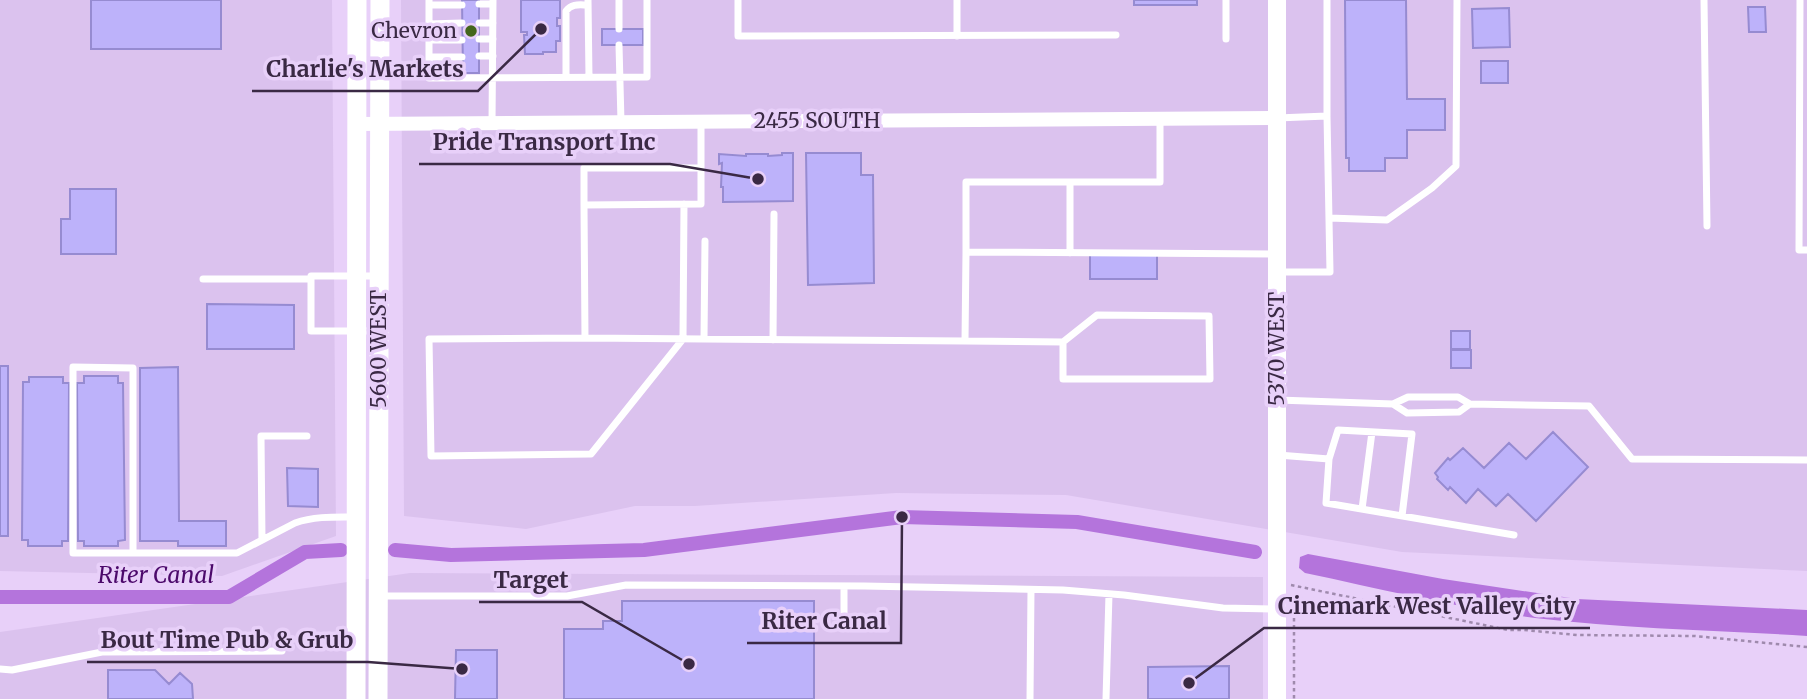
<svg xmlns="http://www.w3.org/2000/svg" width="1807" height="699" viewBox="0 0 1807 699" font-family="Merriweather,serif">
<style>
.built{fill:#dbc2ee}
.water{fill:#b474dc}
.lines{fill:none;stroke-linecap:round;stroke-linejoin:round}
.canal{stroke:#b474dc;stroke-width:14}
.building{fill:#bdb2fa;stroke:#968bd1;stroke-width:2}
.path{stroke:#9f8aad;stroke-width:2.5;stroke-dasharray:3.5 3.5;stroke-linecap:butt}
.service{stroke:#fff;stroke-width:7}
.minor{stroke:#fff;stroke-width:14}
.tertiary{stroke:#fff;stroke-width:18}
.secondary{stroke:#fff;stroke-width:19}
.poi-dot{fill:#44661c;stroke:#e8d0f9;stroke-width:2.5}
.labels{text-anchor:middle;stroke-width:7;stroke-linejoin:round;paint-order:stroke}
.poi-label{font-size:21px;fill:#3a2944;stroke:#e8d0f9;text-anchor:end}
.street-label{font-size:21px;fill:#3a2944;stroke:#e8d0f9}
.water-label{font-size:23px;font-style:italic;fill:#4c096b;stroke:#e8d0f9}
.leader{fill:none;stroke:#3a2944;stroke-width:2.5}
.callout-dot{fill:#3a2944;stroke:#e8d0f9;stroke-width:2.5}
.callout-label{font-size:23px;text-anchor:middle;font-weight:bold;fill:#3a2944;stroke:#e8d0f9;stroke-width:7;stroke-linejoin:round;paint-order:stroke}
</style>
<rect width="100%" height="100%" fill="#e8d0f9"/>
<path class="built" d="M0,0H332L336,536L222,576L0,571Z
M401,0H1807V571L1402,552L1066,495L896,493L695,506H635L526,529L404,516Z
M410,573L1263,577V699H0V632Z"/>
<path class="water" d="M1308,554L1443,579L1577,599L1807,610V636C1717,630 1625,629 1535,618C1458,608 1381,589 1305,573L1299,568L1300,557Z"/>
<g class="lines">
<path class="canal" d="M395,550L451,555L644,550L902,517L1077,522L1255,552
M0,597H229L305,552L341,550"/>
</g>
<path class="building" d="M91,0H221V49H91Z
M462,0H479V73H463Z
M521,0H560V18H557V26H560V41H556V52H543V54H525L524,35H527V32H521Z
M1134,0H1197V5H1134Z
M1345,0H1406L1407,99H1445V130H1407V158H1385V171H1349V158H1346Z
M1748,7H1765L1766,32H1749Z
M1509,8L1510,47L1473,48L1472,9Z
M602,29H643V45H602Z
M1481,61H1508V83H1481Z
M782,153H793V201L723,202V187H721L722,163L719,164V154L746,156V154H768V156L782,155Z
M806,153H861V175H873L874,283L808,285Z
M70,189H116V254H61V219H70Z
M1090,255H1157V279H1090Z
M207,304L294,305V349H207Z
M1451,331H1470V349H1451Z
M1451,350H1471V368H1451Z
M0,366H8V536H0Z
M178,367L179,521H226V546H178V541H140V368Z
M84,376H118V383H123L125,540L118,541V546H84V541H78L77,383H84Z
M29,377H63V383H69L68,541H62V546H28V540H22L23,382H29Z
M1553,432L1588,467L1536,521L1508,494L1496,506L1478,489L1466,503L1450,487L1448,490L1437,479L1438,477L1435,473L1448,458L1450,460L1463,448L1484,468L1509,443L1526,459Z
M287,468L318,469V507L288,506Z
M622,601H814V699H564V629H603V621H622Z
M456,650H497V699H455Z
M1229,666V699H1148V667Z
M108,670H155L169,684L180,673L192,684L193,699H108Z"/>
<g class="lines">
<path class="path" d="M1291,585L1508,630H1524L1577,635L1695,636L1807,647
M1294,611V699"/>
<path class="service" d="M429,0V78L647,77V0
M588,0L589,77
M619,0V29
M738,0V36L1116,35
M957,0V36
M1226,0V39
M1327,0V116
M1704,0L1707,226
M1800,0L1799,250H1807
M479,4H493
M429,5H462
M479,23H493
M429,24L462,23
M479,39H493
M429,40H462
M619,45L621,122
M479,56H493
M429,57H462
M566,77V11C572,3 580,5 588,5
M1277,118L1327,116L1330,272H1278
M701,122V204L584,205L585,338L965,341L966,252L1277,254
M492,123L493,0
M1070,182V253
M584,205V168H701
M1329,218L1387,220L1432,188L1456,166L1457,0
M966,252V182H1160V119
M377,276H311V331H378
M203,279H311
M585,338L429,339L431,456L591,454L683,339L684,204
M704,339L705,241
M773,340L774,214
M965,341L1063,342V379H1210L1209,316L1097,315L1063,342
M1278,400L1393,404L1408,397H1458L1470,404L1589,406L1632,459L1807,460
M1393,404L1407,413L1459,412L1470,404
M1278,455L1329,459L1326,503L1514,535
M1329,459L1338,430L1412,434L1402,516
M1362,509L1372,432
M262,540L261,436H307
M133,553V368L73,367V553H237L295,523C315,516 335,517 356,517
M379,596H567L626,585L864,586L1063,590L1124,595L1223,608L1275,609
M844,618V586
M0,669L12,670L102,652L282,651
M1030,699L1031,590
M1106,699L1109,594"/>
<path class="minor" d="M357,124L1277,118"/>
<path class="tertiary" d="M1277,0V699"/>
<path class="secondary" d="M356,699L357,0
M378,699L380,0"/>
</g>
<circle class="poi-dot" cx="471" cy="31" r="7"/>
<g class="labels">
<g class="poi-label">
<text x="457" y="38">Chevron</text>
</g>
<g class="street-label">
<text x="817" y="128">2455 SOUTH</text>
<text transform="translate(379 349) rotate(-90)" y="7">5600 WEST</text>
<text transform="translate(1277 349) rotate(-90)" y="7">5370 WEST</text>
</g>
<g class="water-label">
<text x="156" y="583">Riter Canal</text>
</g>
</g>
<path class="leader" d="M541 29L478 91H252M758 179L670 164H419M689 664L582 602H479M1189 683L1264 628H1590M902 517L901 643H747M462 669L368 662H87"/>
<g class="callout-dot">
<circle cx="541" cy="29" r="7"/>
<circle cx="758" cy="179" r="7"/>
<circle cx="689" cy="664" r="7"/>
<circle cx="1189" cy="683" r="7"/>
<circle cx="902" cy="517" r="7"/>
<circle cx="462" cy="669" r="7"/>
</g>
<g class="callout-label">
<text x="365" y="77">Charlie's Markets</text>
<text x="544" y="150">Pride Transport Inc</text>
<text x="531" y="588">Target</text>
<text x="1427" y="614">Cinemark West Valley City</text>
<text x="824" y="629">Riter Canal</text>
<text x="227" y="648">Bout Time Pub &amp; Grub</text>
</g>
</svg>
